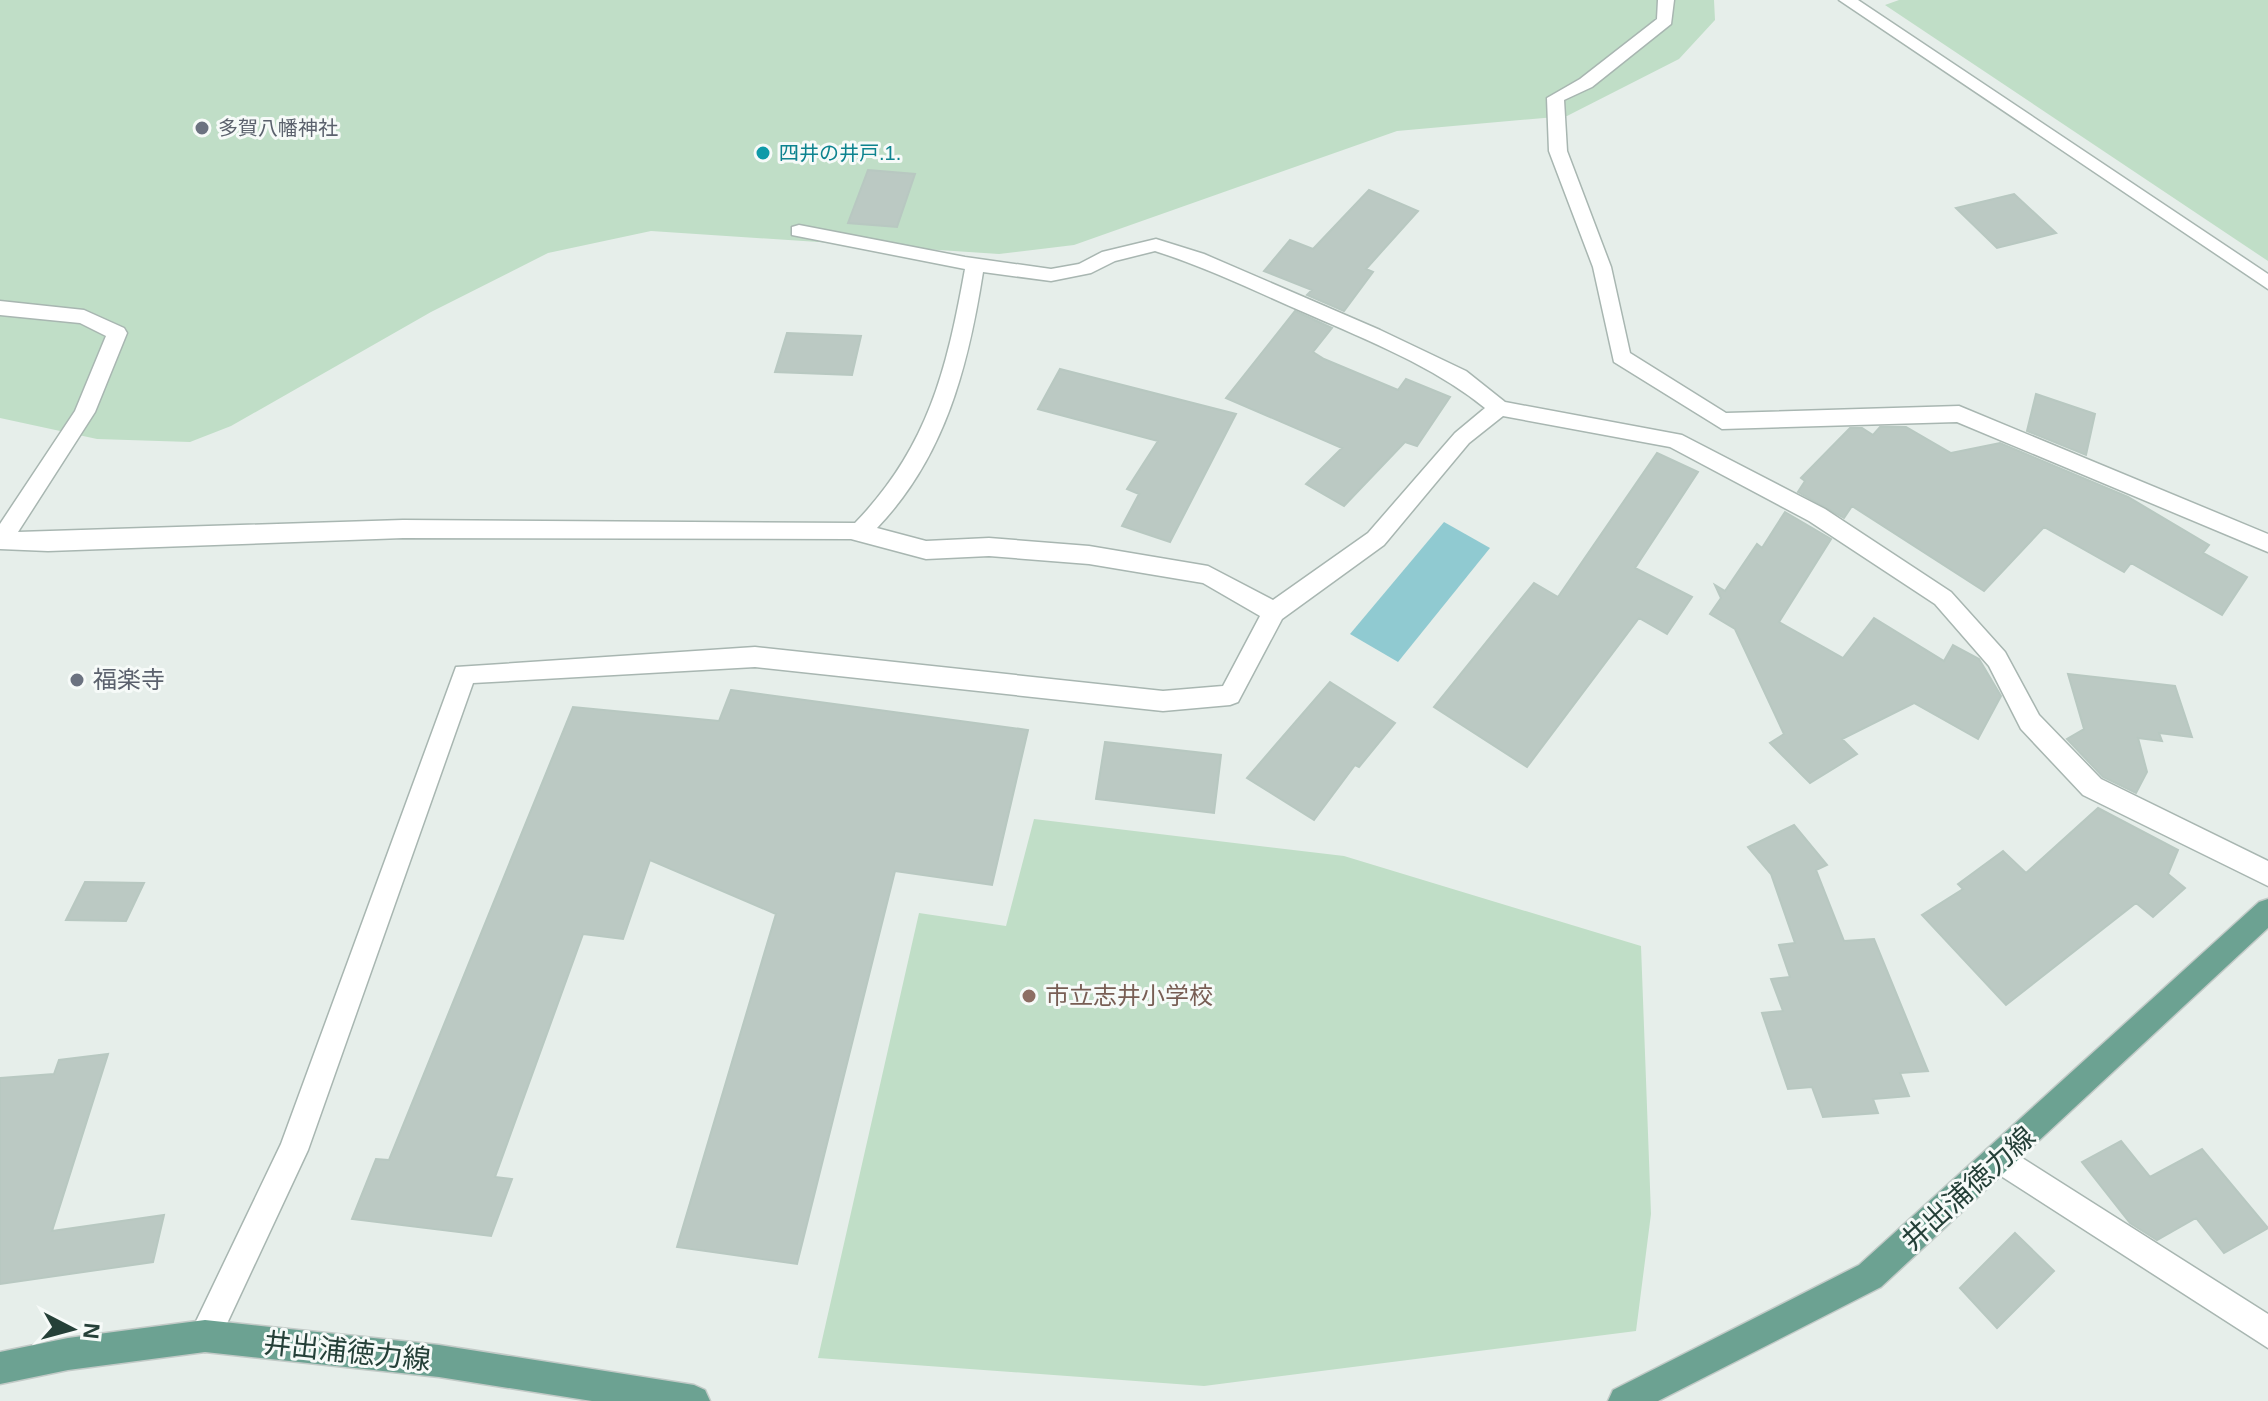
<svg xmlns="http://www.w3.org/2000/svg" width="2268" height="1401" viewBox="0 0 2268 1401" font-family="Helvetica,'Noto Sans JP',sans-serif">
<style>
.green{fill:#c0dec7}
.water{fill:#90cad1}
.building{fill:#bbc9c3;stroke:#b8c8c1;stroke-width:2}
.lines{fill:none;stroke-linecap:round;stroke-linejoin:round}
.minor-casing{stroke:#a8b6b1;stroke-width:3}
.major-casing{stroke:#c2cac7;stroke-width:3}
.minor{fill:#fff;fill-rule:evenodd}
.major{fill:#6ca292;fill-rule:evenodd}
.worship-dot{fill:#6b7280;stroke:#f6faf8;stroke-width:3}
.culture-dot{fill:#0f9aa8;stroke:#f6faf8;stroke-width:3}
.education-dot{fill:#8d6e63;stroke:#f6faf8;stroke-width:3}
.labels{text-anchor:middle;stroke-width:6;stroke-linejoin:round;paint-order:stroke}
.far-worship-label{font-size:20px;fill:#5b616d;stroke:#f6faf8;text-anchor:start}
.far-culture-label{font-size:20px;fill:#0d838f;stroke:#f6faf8;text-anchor:start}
.worship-label{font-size:24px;fill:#5b616d;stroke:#f6faf8;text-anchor:start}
.education-label{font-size:24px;fill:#785e54;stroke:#f6faf8;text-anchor:start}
.near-street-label{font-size:28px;fill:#254038;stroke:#f6faf8}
</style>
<rect width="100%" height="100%" fill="#e6eeea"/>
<path class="green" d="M0,0H1714L1715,20L1679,59L1567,116L1397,131L1074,245L999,254L651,231L548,253L431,312L231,426L190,442L97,439L0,418Z
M1899,0H2268V261L1885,5Z
M1034,819L1344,856L1641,946L1651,1214L1636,1331L1204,1386L818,1358L919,913L1006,926Z"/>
<path class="water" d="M1444,522L1490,548L1398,662L1350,634Z"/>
<path class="building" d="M868,170L915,174L897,227L848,223Z
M1369,190L1418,211L1366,269L1373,272L1344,311L1307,295L1312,290L1264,271L1290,240L1313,249Z
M2014,194L2056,233L1997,248L1956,208Z
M1295,311L1332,328L1313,352L1324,359L1398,390L1406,379L1450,397L1417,446L1405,442L1344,506L1306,484L1342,448L1226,398Z
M787,333L861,336L852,375L775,372Z
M1060,369L1236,414L1170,542L1122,526L1139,494L1127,489L1158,441L1038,409Z
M2036,394L2095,414L2086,455L2027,431Z
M1880,427H1906L1951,453L2000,443L2128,497L2209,545L2203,553L2247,577L2222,615L2131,563L2124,572L2044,527L1984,591L1852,506L1844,518L1798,492L1805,481L1801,478L1850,428H1862L1873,435Z
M1657,453L1698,472L1635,568L1692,597L1667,634L1639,618L1527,767L1434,707L1534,583L1558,597Z
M1785,512L1831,539L1779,622L1843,658L1874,618L1944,661L1953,645L1979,659L2001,696L1978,739L1914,703L1842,739L1857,754L1810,783L1770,743L1784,734L1735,629L1710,614L1721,598L1715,585L1725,591L1757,544L1762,548Z
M2068,674L2175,686L2192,737L2159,733L2162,741L2138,738L2147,772L2136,793L2103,777L2067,739L2084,729Z
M1330,682L1395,723L1359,767L1355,765L1314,820L1247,778Z
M731,690L1028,730L992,885L895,871L797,1264L677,1247L776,914L650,860L623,939L583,934L495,1177L512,1179L491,1236L352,1219L376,1159L389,1160L573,707L719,721Z
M1105,742L1221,755L1214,813L1096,799Z
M2098,808L2178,850L2168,874L2185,888L2153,917L2136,903L2006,1005L1922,915L1963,889L1958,884L2003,851L2026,873Z
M1794,825L1827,865L1816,870L1844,941L1874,939L1928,1071L1900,1073L1909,1096L1873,1099L1878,1113L1823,1117L1812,1087L1788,1089L1762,1013L1783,1011L1771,979L1790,977L1779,945L1795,943L1771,874L1748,847Z
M85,882L144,883L126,921L66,920Z
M108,1054L52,1231L164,1215L153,1262L0,1284V1078L54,1074L59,1060Z
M2121,1141L2150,1177L2202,1149L2268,1228L2224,1253L2196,1218L2157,1240L2130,1223L2082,1162Z
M2015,1233L2054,1271L1997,1328L1960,1288Z"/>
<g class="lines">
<defs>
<path id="minor" d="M1658,0H1674L1671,24L1592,87L1564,100L1567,151L1611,267L1630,353L1726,413L1959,406L2268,534V552L1957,422L1722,429L1614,362L1593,267L1549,151L1547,98L1580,79L1657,19Z
M1839,0H1858L2268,274V289Z
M799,225L965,257L1051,269L1079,264L1102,252L1156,239L1204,254L1380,330L1466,371L1505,402L1682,435L1825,509L1951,592L2005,652L2039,715L2101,779L2268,861V886L2083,795L2021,729L1989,666L1935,604L1809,521L1670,447L1503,416L1469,443L1384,545L1282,619L1238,702L1230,705L1163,711L755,667L473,683L308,1150L216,1347L205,1352L194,1347L189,1336L281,1144L456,667L755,647L1163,691L1223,686L1260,616L1203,583L1089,564L989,556L926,559L851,539L403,538L48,551L0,549V524L75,411L106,336L80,323L0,315V301L84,310L124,328L127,333L95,412L18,532L403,520L855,523C928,448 947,369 965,269L792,235V227ZM1155,251C1208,268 1257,292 1308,314C1369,341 1433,366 1485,408L1455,433L1368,533L1273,600L1208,566L1089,546L989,538L926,541L877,528C945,457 968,367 983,272L1051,281L1091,273L1115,261Z
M2000,1144L2268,1314V1348L1990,1169L1985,1159L1990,1149Z"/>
<path id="major" d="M2268,899V928L1881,1287L1658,1401H1608L1613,1390L1859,1265L2259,902Z
M205,1320L439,1345L694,1385L705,1390L710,1401H592L439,1377L205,1352L68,1370L0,1384V1352L68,1338Z"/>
</defs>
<use href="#minor" class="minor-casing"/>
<use href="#major" class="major-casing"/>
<use href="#minor" class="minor"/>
<use href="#major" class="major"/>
</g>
<g class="worship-dot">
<circle cx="202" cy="128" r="8"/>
<circle cx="77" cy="680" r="8"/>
</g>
<circle class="culture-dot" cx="763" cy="153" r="8"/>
<circle class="education-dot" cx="1029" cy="996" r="8"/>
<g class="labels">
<g class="far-worship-label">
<text x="218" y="135">多賀八幡神社</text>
</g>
<g class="far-culture-label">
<text x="779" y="160">四井の井戸.1.</text>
</g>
<g class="worship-label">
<text x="93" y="688">福楽寺</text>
</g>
<g class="education-label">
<text x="1045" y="1004">市立志井小学校</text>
</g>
<g class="near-street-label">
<text transform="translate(1968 1188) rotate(-42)" y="10">井出浦徳力線</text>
<text transform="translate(347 1351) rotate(6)" y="10">井出浦徳力線</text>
</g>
</g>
<g transform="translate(72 1329) rotate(96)" stroke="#f6faf8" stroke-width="6" paint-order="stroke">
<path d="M0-6L14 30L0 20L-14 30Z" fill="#254038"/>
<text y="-12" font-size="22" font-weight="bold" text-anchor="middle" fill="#254038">N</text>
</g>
</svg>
